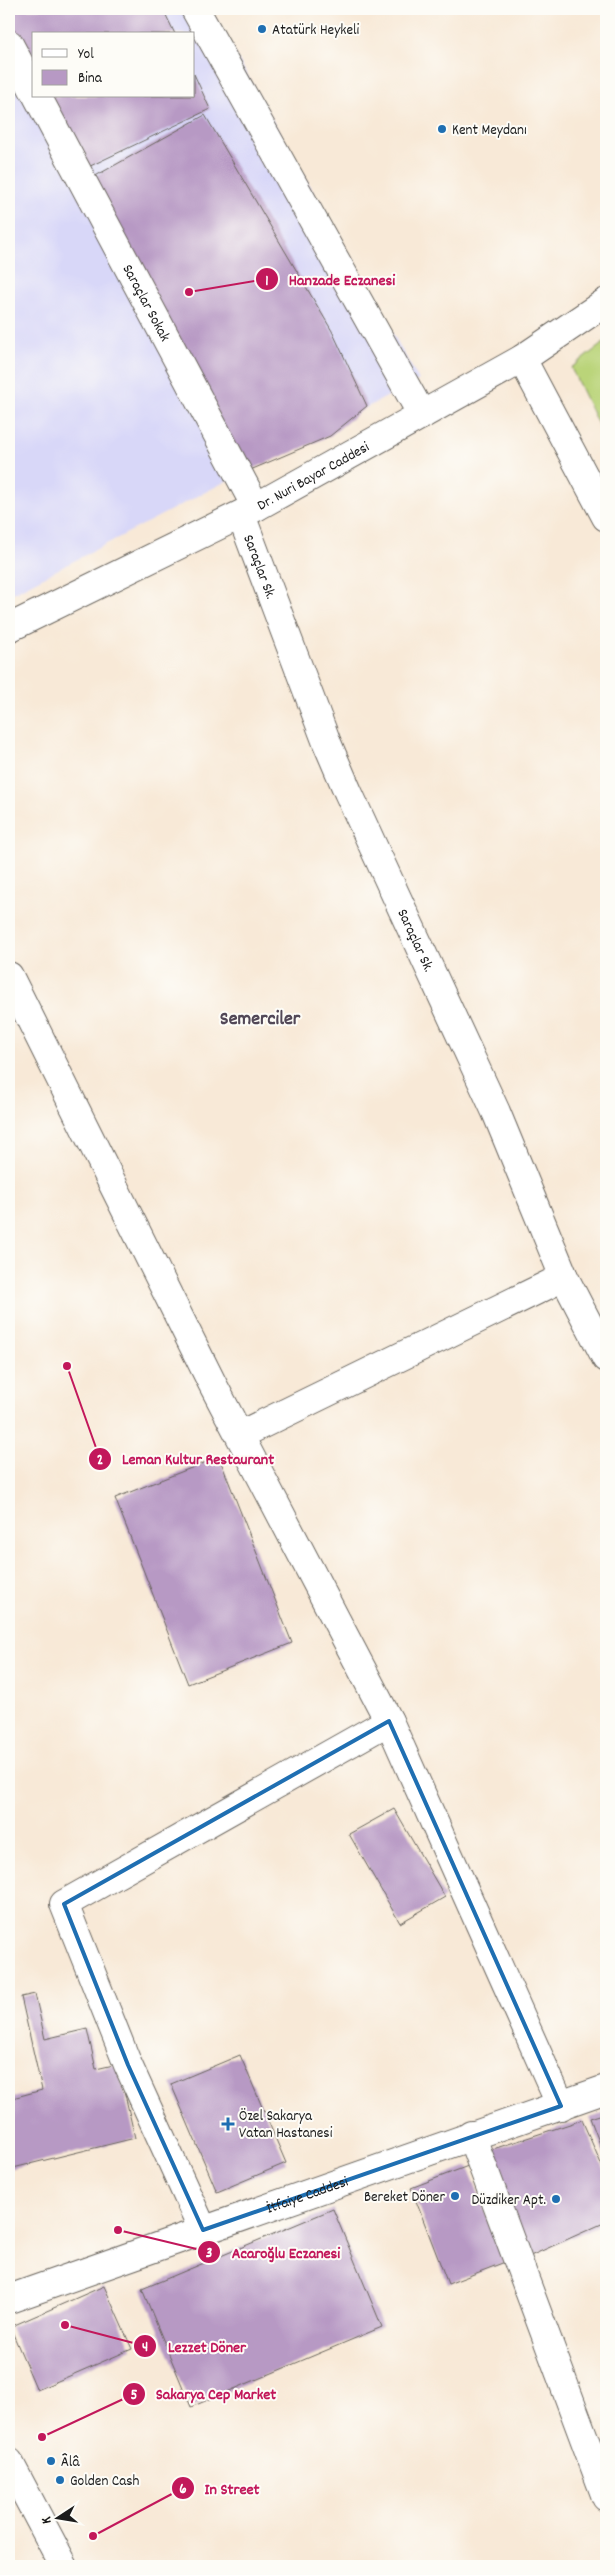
<svg xmlns="http://www.w3.org/2000/svg" width="615" height="2575" viewBox="0 0 615 2575" font-family="Dekko,sans-serif">
<style>
.built{fill:#d8d7f8;fill-rule:evenodd}
.green{fill:#bad479;stroke:#6b784a}
.building{fill:#b799c4}
.lines{fill:none;stroke-linecap:round;stroke-linejoin:round}
.pedestrian-casing{stroke:#69645d;stroke-width:30}
.minor-casing{stroke:#69645d;stroke-width:30}
.pedestrian{stroke:#fff;stroke-width:28}
.minor{stroke:#fff;stroke-width:28}
.marked{fill:none;stroke:#1f6fb2;stroke-width:4;stroke-linejoin:round}
.poi-dot{fill:#1f6fb2;stroke:#fdfcf7;stroke-width:2}
.labels{text-anchor:middle;stroke-width:4;stroke-linejoin:round;paint-order:stroke}
.poi-label{font-size:15px;fill:#1c1c1c;stroke:#fdfcf7;text-anchor:start}
.street-label{font-size:15px;fill:#1c1c1c;stroke:#fdfcf7}
.district-label{font-size:20px;font-weight:bold;fill:#524857;stroke:#fdfcf7}
.leader{fill:none;stroke:#c2185b;stroke-width:2}
.callout-dot{fill:#c2185b;stroke:#fdfcf7;stroke-width:2}
.mark-label{font-size:15px;text-anchor:middle;font-weight:bold;fill:#fff}
.callout-label{font-size:16px;text-anchor:middle;font-weight:bold;fill:#c2185b;stroke:#fdfcf7;stroke-width:4;stroke-linejoin:round;paint-order:stroke}
</style>
<rect width="100%" height="100%" fill="#fdfcf7"/>
<filter id="ink" filterUnits="userSpaceOnUse"><feTurbulence type="fractalNoise" baseFrequency=".02" numOctaves="2"/><feDisplacementMap in="SourceGraphic" scale="10" xChannelSelector="R" yChannelSelector="G"/><feConvolveMatrix kernelMatrix="1 2 1 2 8 2 1 2 1" color-interpolation-filters="sRGB"/></filter>
<filter id="wash" filterUnits="userSpaceOnUse"><feTurbulence type="fractalNoise" baseFrequency=".0096" numOctaves="4" result="noise"/><feDisplacementMap in="SourceGraphic" scale="20" xChannelSelector="R" yChannelSelector="G"/><feGaussianBlur stdDeviation="1.12" result="paint"/><feColorMatrix in="noise" values="0 0 0 0 0 0 0 0 0 0 0 0 0 0 0 0 0 1.4 0 .05"/><feComposite in="paint" operator="in"/></filter>
<g filter="url(#wash)">
<rect width="100%" height="100%" fill="#f8e9d7"/>
<path class="built" d="M9,9H210L419,380L9,595ZM34,34H194V96H34Z"/>
<path class="green" d="M606,341V441L571,368Z"/>
<g id="blocks">
<path class="building" d="M9,9H163L175,34H34V80L9,35Z
M194,74L210,109L84,169L43,96H194Z
M205,115L332,331L367,406L330,436L248,471L90,179Z
M219,1457L292,1643L188,1684L115,1498Z
M394,1809L445,1897L400,1923L349,1834Z
M35,1994L45,2039L87,2029L96,2069L118,2064L135,2138L9,2169V2099L42,2090L21,1997Z
M240,2055L286,2163L217,2192L171,2084Z
M606,2113V2160L590,2118Z
M582,2120L606,2175V2222L528,2257L487,2151Z
M468,2166L505,2262L448,2284L411,2188Z
M333,2209L382,2327L191,2407L142,2289Z
M104,2286L132,2349L37,2390L10,2327Z"/>
</g>
</g>
<g filter="url(#ink)">
<use href="#blocks" fill-opacity="0" stroke="#69645d" stroke-width="1"/>
<g class="lines">
<defs>
<g id="pedestrian">
<path d="M195,9L422,415"/>
<path d="M9,44L34,91"/>
<path id="s1" d="M37,96L256,507"/>
<path d="M522,359L606,517"/>
<path id="s2" d="M241,515L327,743L348,792L496,1112L564,1277L606,1358"/>
<path id="s3" d="M9,628L256,507L522,359L606,302"/>
<path d="M9,976L212,1383L389,1721L561,2106"/>
<path d="M240,1435L564,1277"/>
<path d="M203,2230L128,2065L64,1904L389,1721"/>
<path id="s4" d="M9,2299L606,2089"/>
<path d="M9,2462L64,2566"/>
</g>
<path id="minor" d="M471,2135L606,2497"/>
</defs>
<use href="#pedestrian" class="pedestrian-casing"/>
<use href="#minor" class="minor-casing"/>
<use href="#pedestrian" class="pedestrian"/>
<use href="#minor" class="minor"/>
</g>
</g>
<path class="marked" d="M389,1721L561,2106L203,2230L128,2065L64,1904Z"/>
<g class="poi-dot">
<circle cx="262" cy="29" r="5"/>
<circle cx="442" cy="129" r="5"/>
<path d="M225.5 2116.5h5v5h5v5h-5v5h-5v-5h-5v-5h5z"/>
<circle cx="455" cy="2196" r="5"/>
<circle cx="556" cy="2199" r="5"/>
<circle cx="51" cy="2461" r="5"/>
<circle cx="60" cy="2480" r="5"/>
</g>
<g class="labels">
<g class="poi-label">
<text x="272" y="34">Atatürk Heykeli</text>
<text x="452" y="134">Kent Meydanı</text>
<text x="239" y="2120">Özel Sakarya<tspan x="239" dy="17">Vatan Hastanesi</tspan></text>
<text x="445" y="2201" text-anchor="end">Bereket Döner</text>
<text x="546" y="2204" text-anchor="end">Düzdiker Apt.</text>
<text x="61" y="2466">Âlâ</text>
<text x="70" y="2485">Golden Cash</text>
</g>
<g class="street-label">
<text dy="5" stroke="none"><textPath href="#s1" startOffset="234">Saraçlar Sokak</textPath></text>
<text dy="5" stroke="none"><textPath href="#s3" startOffset="340">Dr. Nuri Bayar Caddesi</textPath></text>
<text dy="5" stroke="none"><textPath href="#s2" startOffset="55">Saraçlar Sk.</textPath></text>
<text dy="5" stroke="none"><textPath href="#s2" startOffset="460">Saraçlar Sk.</textPath></text>
<text dy="5" stroke="none"><textPath href="#s4" startOffset="316">İtfaiye Caddesi</textPath></text>
</g>
<g class="district-label">
<text x="260" y="1024">Semerciler</text>
</g>
</g>
<path class="leader" d="M189 292L267 279M67 1366L100 1459M118 2230L209 2252M65 2325L145 2346M42 2437L134 2394M93 2536L183 2488"/>
<g class="callout-dot">
<circle cx="189" cy="292" r="5"/>
<circle cx="67" cy="1366" r="5"/>
<circle cx="118" cy="2230" r="5"/>
<circle cx="65" cy="2325" r="5"/>
<circle cx="42" cy="2437" r="5"/>
<circle cx="93" cy="2536" r="5"/>
<circle cx="267" cy="279" r="12"/>
<circle cx="100" cy="1459" r="12"/>
<circle cx="209" cy="2252" r="12"/>
<circle cx="145" cy="2346" r="12"/>
<circle cx="134" cy="2394" r="12"/>
<circle cx="183" cy="2488" r="12"/>
</g>
<g class="mark-label">
<text x="267" y="285">1</text>
<text x="100" y="1464">2</text>
<text x="209" y="2257">3</text>
<text x="145" y="2351">4</text>
<text x="134" y="2399">5</text>
<text x="183" y="2493">6</text>
</g>
<g class="callout-label">
<text x="342" y="285">Hanzade Eczanesi</text>
<text x="198" y="1464">Leman Kultur Restaurant</text>
<text x="286" y="2258">Acaroğlu Eczanesi</text>
<text x="207" y="2352">Lezzet Döner</text>
<text x="216" y="2399">Sakarya Cep Market</text>
<text x="232" y="2494">In Street</text>
</g>
<rect width="615" height="2575" fill="none" stroke="#fdfcf7" stroke-width="30"/>
<rect x="32" y="32" width="162" height="65" fill="#fdfcf7" stroke="#a3a29f"/>
<rect x="42" y="49" width="25" height="8" fill="#ffffff" stroke="#a3a29f"/>
<text x="78" y="58" font-size="15" fill="#1c1c1c">Yol</text>
<rect x="42" y="70" width="25" height="15" fill="#b799c4" stroke="#a3a29f"/>
<text x="78" y="82" font-size="15" fill="#1c1c1c">Bina</text>
<g transform="translate(58 2518) rotate(258)" stroke="#fdfcf7" stroke-width="4" paint-order="stroke">
<path d="M0-4L9 19L0 12L-9 19Z" fill="#1c1c1c"/>
<text y="-8" font-size="14" font-weight="bold" text-anchor="middle" fill="#1c1c1c">K</text>
</g>
</svg>
